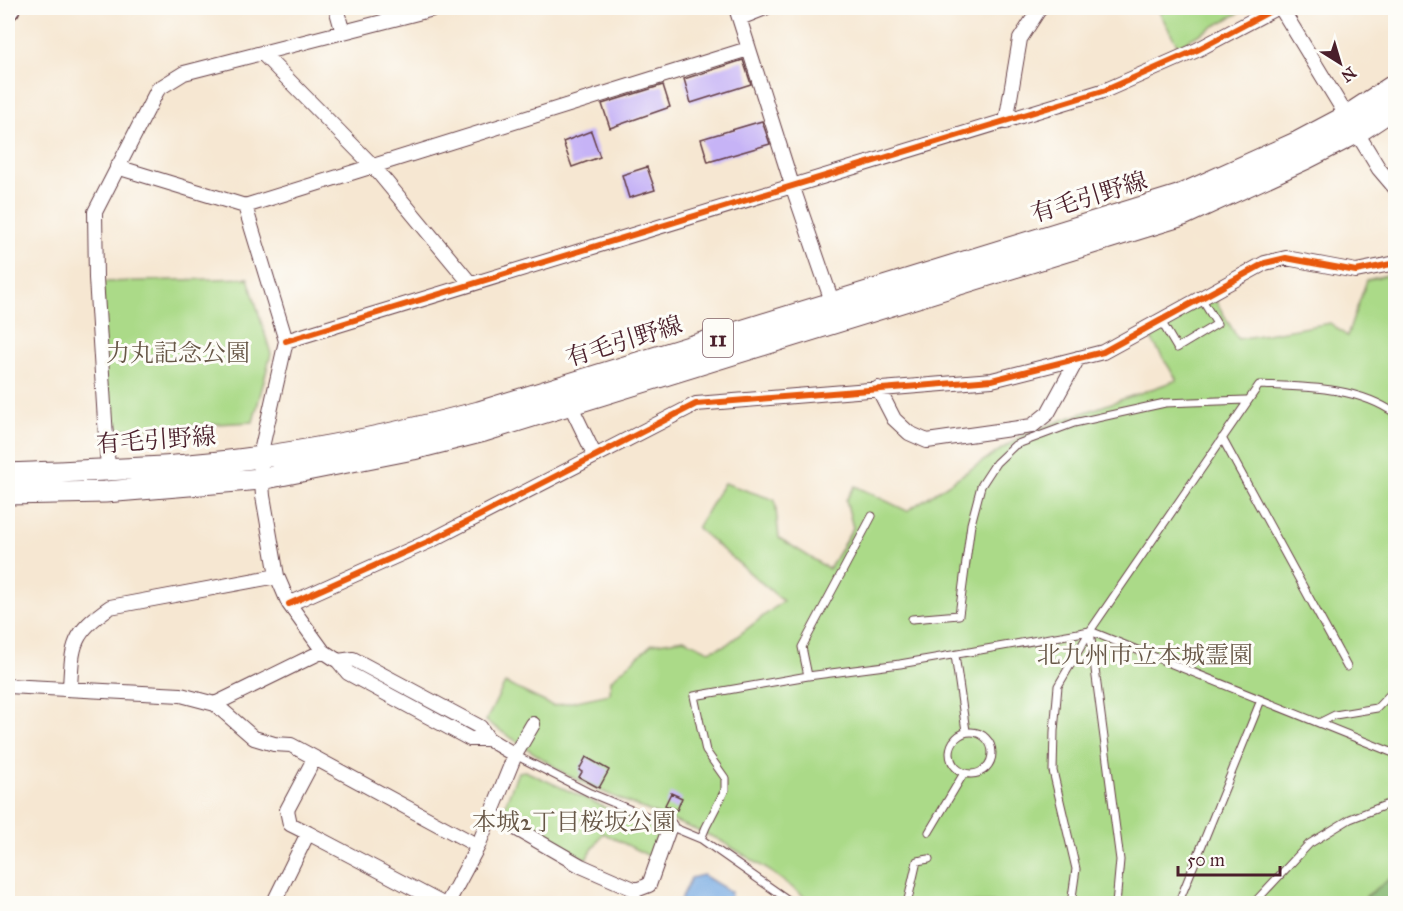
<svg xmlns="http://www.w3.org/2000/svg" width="1403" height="911" viewBox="0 0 1403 911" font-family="'IM FELL Great Primer','Noto Serif JP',serif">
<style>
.green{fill:#abda88;stroke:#7a7c5a;stroke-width:1.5}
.forest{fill:#88ba74;stroke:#696c50;stroke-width:1.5}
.water{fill:#75a9e2;stroke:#606486;stroke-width:1.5}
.building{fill:#c6b3f6}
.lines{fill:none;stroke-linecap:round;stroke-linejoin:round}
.service-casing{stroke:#643d44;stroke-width:9}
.minor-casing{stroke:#643d44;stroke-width:16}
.primary-casing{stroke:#643d44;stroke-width:23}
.trunk-casing{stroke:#643d44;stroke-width:25}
.service{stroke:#fff;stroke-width:7}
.minor{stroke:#fff;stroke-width:14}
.primary{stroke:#fff;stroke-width:21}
.trunk{stroke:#fff;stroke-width:22}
.cycleway-casing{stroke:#fdfcf7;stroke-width:10}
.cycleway{stroke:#e8590c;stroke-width:6}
.labels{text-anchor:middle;stroke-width:6;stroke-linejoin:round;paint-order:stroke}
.shield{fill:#fdfcf7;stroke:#806168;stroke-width:1.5}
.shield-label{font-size:22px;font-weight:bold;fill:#4a1f2b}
.street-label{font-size:24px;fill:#4a1f2b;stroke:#fdfcf7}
.park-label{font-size:24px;fill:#675747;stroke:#fdfcf7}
</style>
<rect width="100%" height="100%" fill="#fdfcf7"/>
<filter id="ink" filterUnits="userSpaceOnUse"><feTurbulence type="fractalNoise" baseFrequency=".0167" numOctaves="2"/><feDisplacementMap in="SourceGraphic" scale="12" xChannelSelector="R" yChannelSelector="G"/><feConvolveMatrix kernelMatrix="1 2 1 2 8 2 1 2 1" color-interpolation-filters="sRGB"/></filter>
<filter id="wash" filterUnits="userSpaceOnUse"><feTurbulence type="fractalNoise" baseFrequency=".008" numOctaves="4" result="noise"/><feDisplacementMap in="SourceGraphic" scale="24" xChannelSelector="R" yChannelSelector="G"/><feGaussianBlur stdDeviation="1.35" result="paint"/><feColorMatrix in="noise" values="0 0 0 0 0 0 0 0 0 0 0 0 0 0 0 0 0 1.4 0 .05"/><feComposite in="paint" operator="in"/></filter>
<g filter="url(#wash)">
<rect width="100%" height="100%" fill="#f6e7d2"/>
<path class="green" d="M1157,8H1248L1178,46Z
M1395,273L1396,875L1366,896L1368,903H813L770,871L718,839L612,796L567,775L486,721L505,683L553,706L610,694L611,680L652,644L684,639L709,651L726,645L783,601L697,528L724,483L775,500L779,538L829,569L853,528L846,500L855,486L907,511L1026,433L1177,380L1148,334L1213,296L1238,339L1330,323L1347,336L1367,280Z
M248,278L271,354L253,422L103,430V282Z
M525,771L620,814L658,828L660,832L651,857L603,833L586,859L508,816L503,810L518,772Z"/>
<path class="forest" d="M1395,875V903H1368L1366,897Z"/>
<path class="water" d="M703,875L731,892L730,903H679L691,878Z"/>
<g id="blocks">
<path class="building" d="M743,60L751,84L691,103L684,79Z
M663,85L670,107L610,128L602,104Z
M762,121L770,144L708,162L701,139Z
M591,131L600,157L572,167L563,142Z
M647,167L655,190L629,198L622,175Z
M586,757L609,770L599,788L579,777L582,772L579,770Z
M671,793L682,798L677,810L665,805Z"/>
</g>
</g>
<g filter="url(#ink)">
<use href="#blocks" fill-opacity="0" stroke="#643d44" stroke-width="1.5"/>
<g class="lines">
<defs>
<path id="service" d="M1161,321L1177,348L1217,324L1201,298
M1222,438L1347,667
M912,619L959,615L971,524L981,486L996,463L1015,445L1074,423L1165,403L1246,400
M1090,631L1120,860L1116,904
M955,655L966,731
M808,676L802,647L872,516
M1319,723L1335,715L1377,708L1396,688
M950 753a21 21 0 1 1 42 0a21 21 0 1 1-42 0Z
M515,755L590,793L701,839L794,904
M929,832L964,773
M701,839L706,827L725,790V778L706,751L694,696L808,676L900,664L1090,631L1396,754
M907,904L917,861L929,859
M1071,904L1076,869L1053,771L1054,731L1058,686L1090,631L1259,385C1304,387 1357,386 1396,414
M1178,904L1261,700
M1253,904L1309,844L1350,819L1396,801"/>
<path id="minor" d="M336,8L343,33
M736,8L792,185L835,310
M1281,8L1379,169L1396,189
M740,18L765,8
M262,53L373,166L470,283
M1006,122L1020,39L1040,8
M117,167L245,206L748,49
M245,206L286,341L260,456L263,496L277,576L289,604L323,651L338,661L348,673L470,739H488
M286,341L1106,90L1197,50L1276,8
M878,388L894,419L909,433L927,441L1032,426L1048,413L1078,358
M567,398L595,456
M108,469L96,278L95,212L158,89L184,73L437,8
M289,604L432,540L696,404L992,380L1103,352L1265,263L1286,258L1356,271L1396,263
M338,661L353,659L480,727L488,739L515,755
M8,686L181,695L215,704L254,738L274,744L291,745L478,846
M70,689C72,645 72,633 110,607L277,576
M215,704L323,651
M491,814L581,866L636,890L649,885L670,826
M308,833L443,904
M273,904L308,833L290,824L287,810L314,759
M447,904L478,846L515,755L533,724"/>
<path id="primary" d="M8,474C68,471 129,470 189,465C287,457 384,437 479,412L1178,196L1298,142L1347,116L1396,84
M8,494L105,492L261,479L413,449L484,431L1183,215L1307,158L1358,132L1396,107"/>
<path id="trunk" d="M8,9V8"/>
</defs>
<use href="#service" class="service-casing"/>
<use href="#minor" class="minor-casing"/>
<use href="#primary" class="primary-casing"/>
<use href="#trunk" class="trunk-casing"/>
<use href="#service" class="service"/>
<use href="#minor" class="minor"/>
<use href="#primary" class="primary"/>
<use href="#trunk" class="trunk"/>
<defs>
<path id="cycleway" d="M286,341L1106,90L1197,50L1276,8
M289,604L432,540L696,404L992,380L1103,352L1265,263L1286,258L1356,271L1396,263"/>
</defs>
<use href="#cycleway" class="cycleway-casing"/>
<use href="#cycleway" class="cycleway"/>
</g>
</g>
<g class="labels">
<rect class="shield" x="703" y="319" width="30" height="38" rx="4.5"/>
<g class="shield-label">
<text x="718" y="346">11</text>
</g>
<g class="street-label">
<text transform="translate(1089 197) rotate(-17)" y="8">有毛引野線</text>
<text transform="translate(624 341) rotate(-17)" y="8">有毛引野線</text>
<text transform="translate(156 440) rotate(-4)" y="8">有毛引野線</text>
</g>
<g class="park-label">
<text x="178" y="361">力丸記念公園</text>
<text x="1145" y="663">北九州市立本城霊園</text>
<text x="574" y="830">本城2丁目桜坂公園</text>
</g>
</g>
<rect width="1403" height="911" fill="none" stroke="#fdfcf7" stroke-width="30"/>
<g transform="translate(1340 63) rotate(143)" stroke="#fdfcf7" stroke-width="4.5" paint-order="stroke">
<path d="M0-4.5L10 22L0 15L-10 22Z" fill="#4a1f2b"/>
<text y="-9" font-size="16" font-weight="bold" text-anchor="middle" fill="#4a1f2b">N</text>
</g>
<path d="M1178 866v9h102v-9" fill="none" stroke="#4a1f2b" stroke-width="3"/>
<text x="1187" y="866" font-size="18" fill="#4a1f2b" stroke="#fdfcf7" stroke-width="4.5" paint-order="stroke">50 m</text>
</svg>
